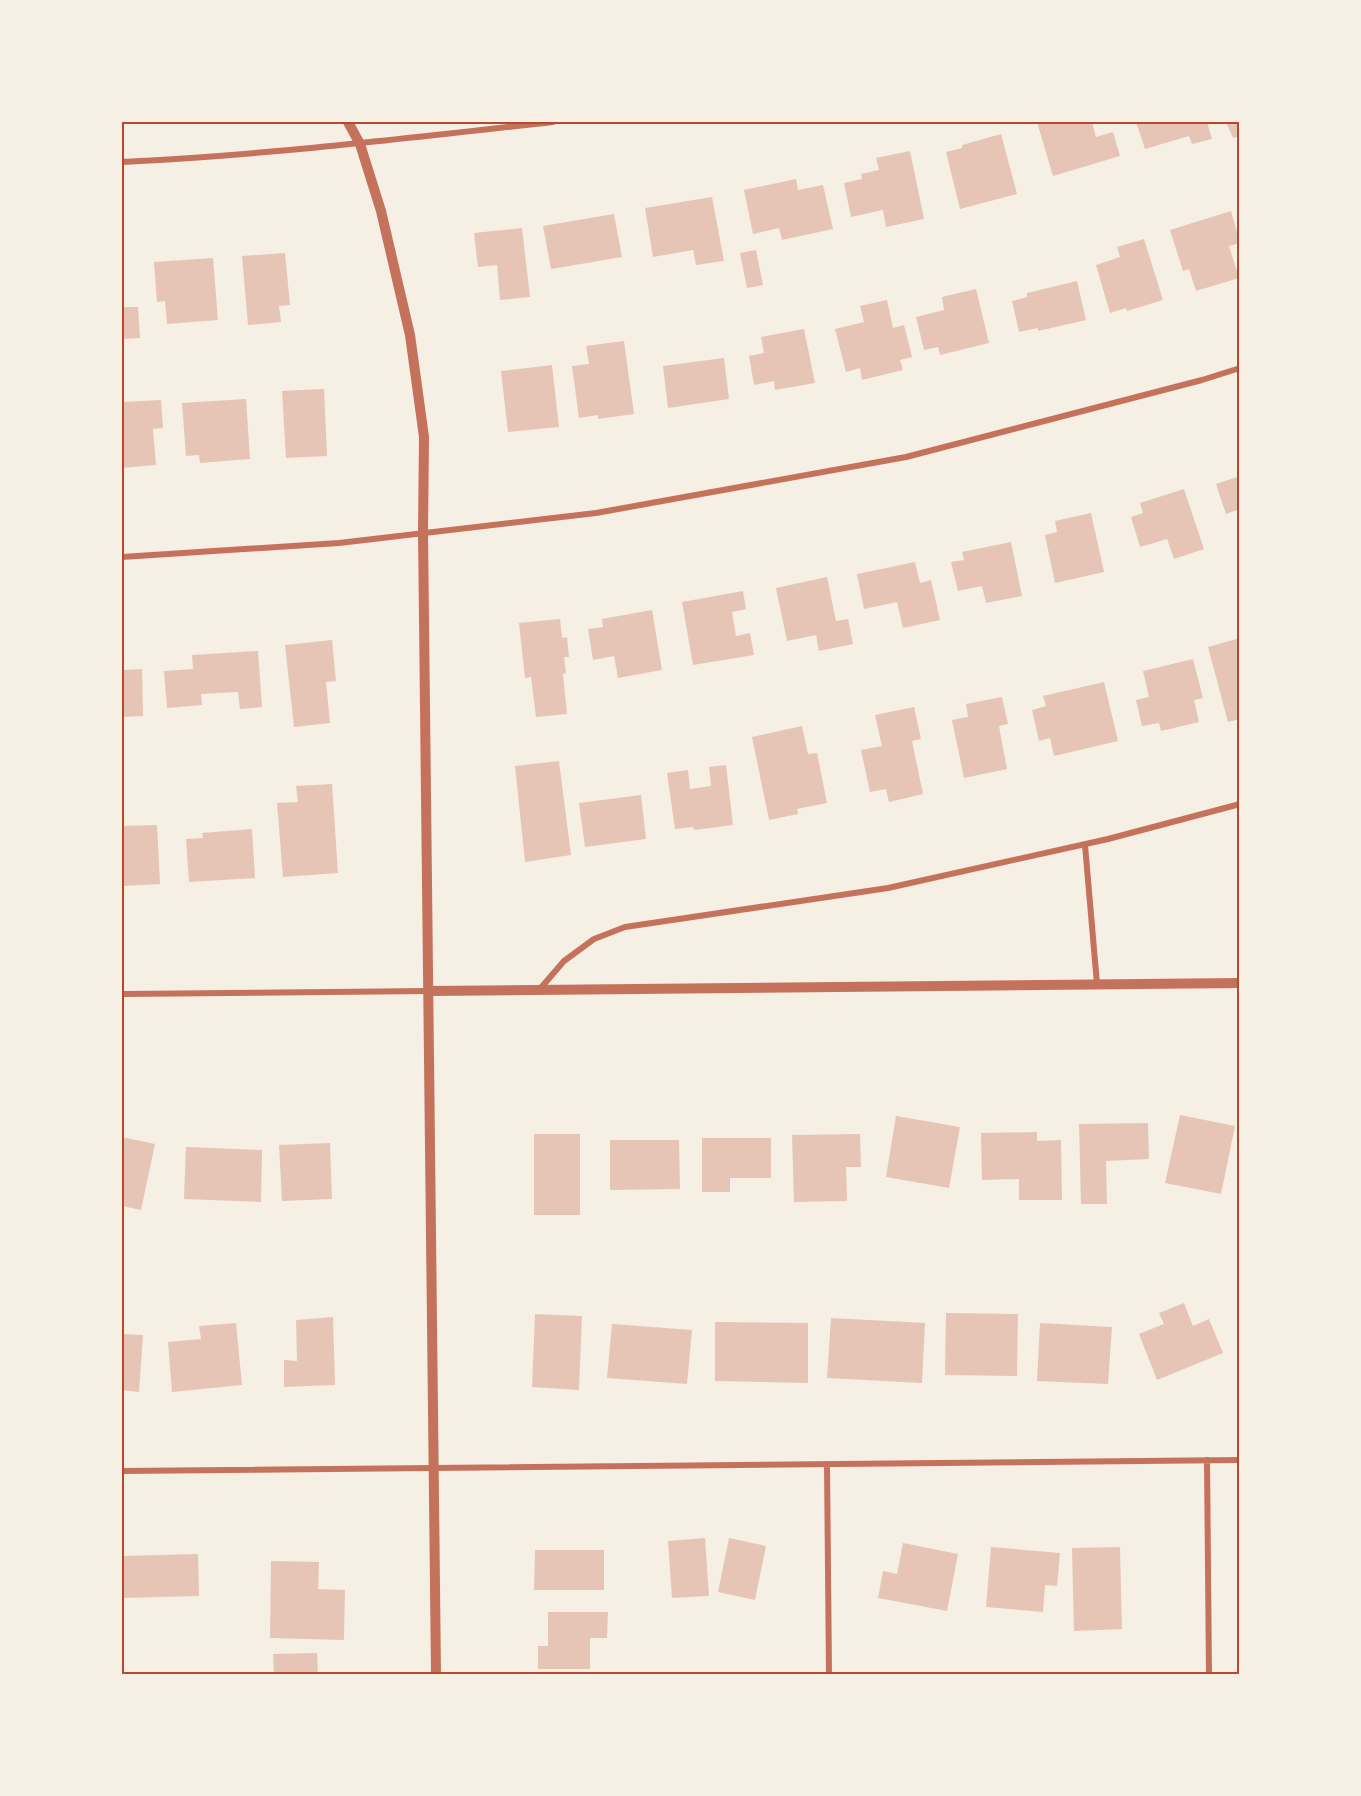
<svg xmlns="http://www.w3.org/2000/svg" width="1361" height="1796" viewBox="0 0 1361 1796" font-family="Quicksand,sans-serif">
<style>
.building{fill:#e6c5b7}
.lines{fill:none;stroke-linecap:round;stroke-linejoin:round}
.minor{stroke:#c5725c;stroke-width:6}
.tertiary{stroke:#c5725c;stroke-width:10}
.neatline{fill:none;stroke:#b5482f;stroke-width:2}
</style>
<rect width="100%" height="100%" fill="#f6efe4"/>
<path class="building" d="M1037,122H1092L1096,137L1113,132L1120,156L1053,176Z
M1136,122H1207L1212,139L1192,144L1189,136L1145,149Z
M1226,122H1240V136L1233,138Z
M1001,134L1017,194L960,209L946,152L962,148V145Z
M910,151L924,219L886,227L883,210L851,217L844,183L862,179L861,174L879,170L876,158Z
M796,179L798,190L823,185L833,229L782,240L779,228L753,234L744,190Z
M712,197L724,261L696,265L693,250L653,257L645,208Z
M1231,211L1240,243L1229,246L1239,278L1196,291L1189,269L1183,271L1170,230Z
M614,214L622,257L551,269L543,226Z
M522,228L530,297L500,300L497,265L478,267L474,233Z
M1144,239L1163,300L1127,311L1126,308L1110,313L1096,265L1120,257L1117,247Z
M756,250L763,285L747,288L740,253Z
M285,253L290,305L279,306L281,322L248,325L242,256Z
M213,258L218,320L167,324L165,301L157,302L154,262Z
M1077,281L1086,320L1038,331V328L1019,332L1012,301L1027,297V293Z
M976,289L989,343L940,355L938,347L924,350L916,317L944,310L942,297Z
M887,300L893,328L904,325L912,357L900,360L903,370L862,380L860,368L846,372L835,329L864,322L860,306Z
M122,307H138L140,338L122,339Z
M804,329L815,383L775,390L774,381L754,385L749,356L764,353L761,337Z
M624,341L634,414L598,419V415L579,418L572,366L589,364L586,346Z
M724,358L729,399L668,408L663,366Z
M552,365L559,427L508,432L501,371Z
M324,389L327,456L286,458L282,391Z
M246,399L250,459L200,463L199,455L186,456L182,403Z
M161,400L163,428L153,429L156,465L122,468V402Z
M1240,476V509L1226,514L1216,484Z
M1184,489L1204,549L1174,559L1167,539L1140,547L1131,517L1143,513L1140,503Z
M1091,513L1104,572L1055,583L1045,535L1057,532L1055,521Z
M1011,542L1022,596L986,603L982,586L958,591L951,562L964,560L962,552Z
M915,562L920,583L931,580L940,620L903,628L897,602L864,609L857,574Z
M827,577L836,621L848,619L853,644L819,651L816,635L787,641L776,588Z
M743,591L746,609L732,612L736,636L750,633L754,655L693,665L682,602Z
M652,610L662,670L618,678L614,656L593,660L588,629L603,627L602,619Z
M560,619L562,638L567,637L569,657H564L566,673L563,674L567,714L536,717L531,677L525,678L519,623Z
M1240,638V719L1228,722L1208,647Z
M332,640L336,681L326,682L330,723L294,727L285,645Z
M258,651L262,707L240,709L238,692L201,694L202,705L167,708L164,671L193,669L192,655Z
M1193,659L1203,698L1194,700L1199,722L1161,731L1159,723L1142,726L1136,700L1149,697L1143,671Z
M122,660H123L124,670L142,669L143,716L122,717Z
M1104,682L1118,741L1054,756L1050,738L1039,741L1032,710L1046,706L1043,696Z
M1002,697L1008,724L999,726L1007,769L964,778L952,720L968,717L966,704Z
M914,707L921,739L912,741L923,794L889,802L886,789L870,792L861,750L882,746L875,715Z
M802,726L808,754L817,753L827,803L797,809L798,814L769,820L752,737Z
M559,761L571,855L525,862L515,766Z
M726,765L733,825L694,830L693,827L675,829L667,773L688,770L690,789L711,786L709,767Z
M332,784L338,873L283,877L277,803L298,802L296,786Z
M641,795L646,839L585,847L579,803Z
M157,825L160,884L122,886V826Z
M252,829L255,878L189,882L186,839L203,838L202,833Z
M1180,1115L1235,1126L1221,1194L1165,1183Z
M896,1116L960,1127L949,1188L886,1177Z
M1148,1123L1149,1159L1106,1161L1107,1204H1081L1079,1124Z
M1037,1132V1141L1061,1140L1062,1200H1019V1179L982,1180L981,1133Z
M534,1134H580V1215H534Z
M860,1134L861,1167H846L847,1201L794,1202L792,1135Z
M122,1137L155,1144L141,1210L122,1206Z
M702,1138H771V1178H730V1192H702Z
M610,1140H679L680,1189L610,1190Z
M330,1143L332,1199L282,1201L279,1145Z
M186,1147L262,1150L261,1202L184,1199Z
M1184,1303L1193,1326L1209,1319L1223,1353L1157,1380L1139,1334L1164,1324L1159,1313Z
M946,1313L1018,1314L1017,1376L945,1375Z
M535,1314L582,1316L579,1390L532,1387Z
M333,1317L335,1385L284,1387V1360L297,1361L296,1320Z
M831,1318L925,1323L922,1383L827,1378Z
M715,1322L808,1323V1383L715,1381Z
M236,1323L242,1385L172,1392L168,1342L201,1339L199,1326Z
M1040,1323L1112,1327L1108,1384L1037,1381Z
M612,1324L692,1330L687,1384L607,1378Z
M122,1334L143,1335L139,1392L122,1390Z
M705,1538L709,1596L672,1598L668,1541Z
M729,1538L766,1546L755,1600L718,1592Z
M903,1543L958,1554L947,1611L878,1598L883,1571L897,1574Z
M991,1547L1060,1553L1057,1586L1045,1585L1043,1612L986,1607Z
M1120,1547L1122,1629L1074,1631L1072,1548Z
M535,1550H604V1590H534Z
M198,1554L199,1596L124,1598L122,1556Z
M271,1561L319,1562L318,1589L345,1590L344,1640L270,1638Z
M548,1612H608L607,1638H590V1669H538V1646H548Z
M317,1653L318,1674H274L273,1654Z"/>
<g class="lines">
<path class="minor" d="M122,162C266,155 409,138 553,122
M122,557L339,543L596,513L906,457L1202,380L1240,368
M1085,845L1097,984
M539,990L564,961L594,939L625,927L888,888L1108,839L1240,804
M122,994L429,991
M1207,1460L1209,1674
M827,1464L829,1674
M122,1471L1240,1460"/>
<path class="tertiary" d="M348,122L360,144L381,211L410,335L424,437L423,532L436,1674
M429,991L1240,983"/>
</g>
<rect width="1361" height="1796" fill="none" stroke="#f6efe4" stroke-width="246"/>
<rect x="123" y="123" width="1115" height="1550" class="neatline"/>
</svg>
